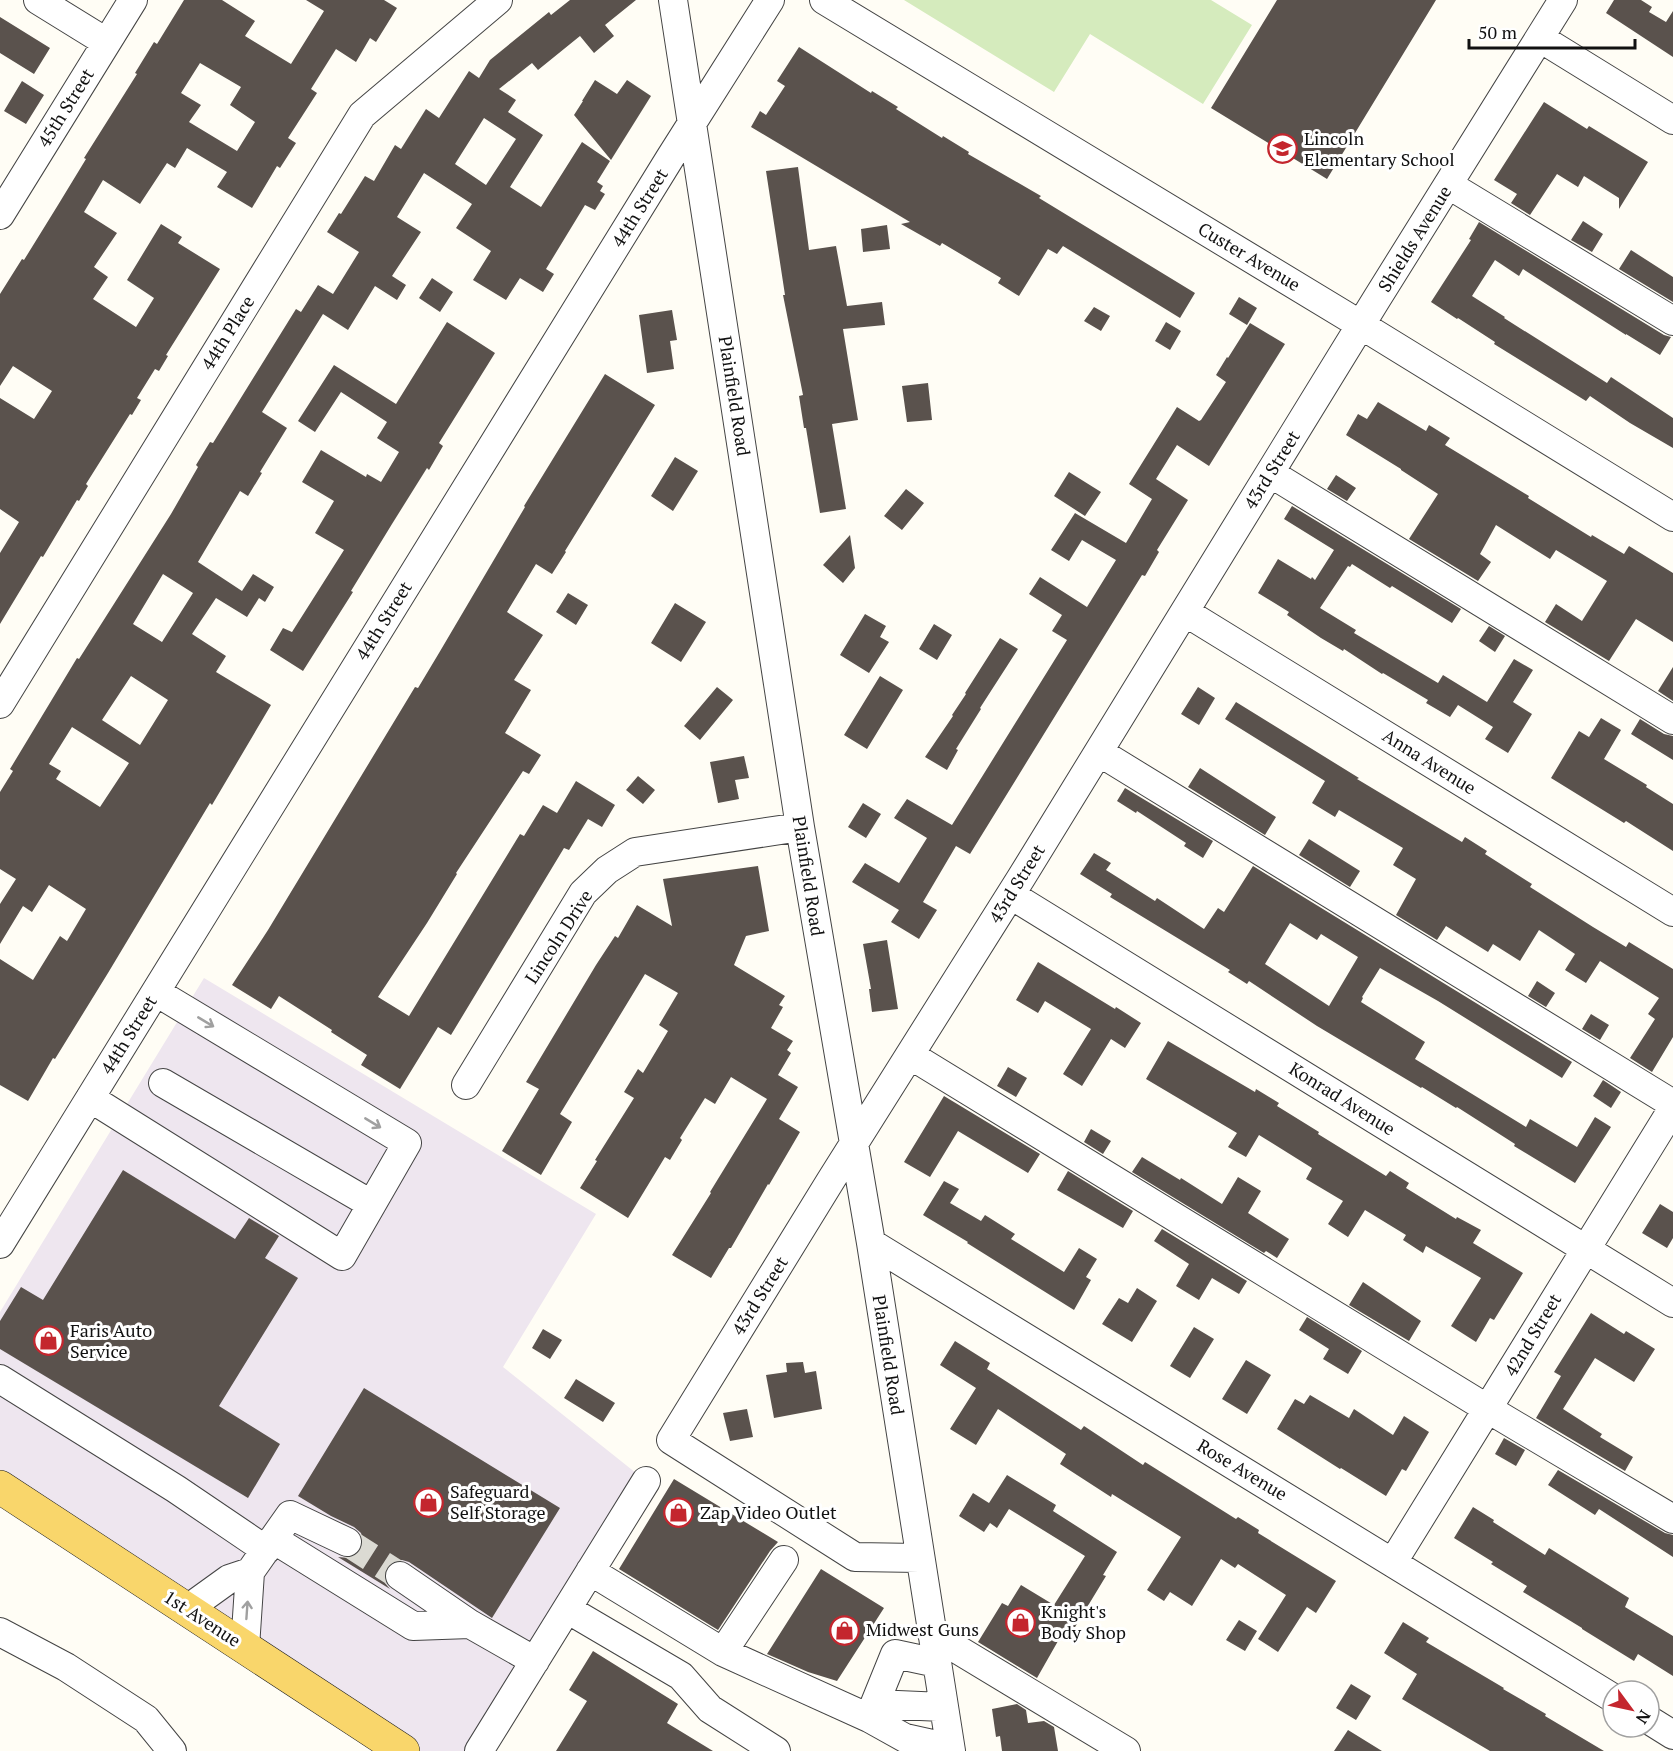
<svg xmlns="http://www.w3.org/2000/svg" width="1673" height="1751" viewBox="0 0 1673 1751" font-family="'PT Serif',serif">
<style>
.industrial{fill:#eee6ef}
.green{fill:#d5ebbd}
.building{fill:#5a524d;fill-rule:evenodd}
.lines{fill:none;stroke-linecap:round;stroke-linejoin:round}
.minor-tunnel{stroke:#dbdad3;stroke-width:28;stroke-dasharray:28 14;stroke-linecap:butt}
.minor-casing{stroke:#444;stroke-width:30}
.major-casing{stroke:#222;stroke-width:34}
.minor{stroke:#fff;stroke-width:28}
.major{stroke:#f9d66b;stroke-width:33}
.oneway{stroke:#a0a0a0}
.labels{text-anchor:middle;stroke-width:6;stroke-linejoin:round;paint-order:stroke}
.street-label{font-size:18px;fill:#111;stroke:#fff}
.poi-label{font-size:18px;fill:#111;stroke:#fff;text-anchor:start}
</style>
<rect width="100%" height="100%" fill="#fffdf5"/>
<path class="industrial" d="M204,978L596,1214L503,1367L646,1481L479,1751H406L0,1476V1312Z"/>
<path class="green" d="M904,0H1211L1252,25L1203,104L1090,34L1054,92Z"/>
<path class="building" d="M184,0H222L255,21L245,36L291,64L324,11L306,0H384L397,8L376,42L370,38L356,62L336,49L311,89L317,93L288,138L296,143L280,168L277,166L252,208L217,187L227,172L187,148L175,168L167,163L140,204L103,180L84,212L117,233L94,267L108,277L93,299L136,327L154,298L127,280L161,224L182,237L178,243L220,269L166,355L168,356L159,371L155,369L137,398L141,400L132,415L130,414L86,484L88,486L79,501L77,500L43,557L41,556L0,624V553L19,522L0,509V398L34,419L52,391L13,366L0,386V294L22,259L24,260L58,205L86,159L84,158L137,74L135,73L154,42L157,44ZM200,63L241,87L230,105L255,122L237,151L189,122L201,105L181,93Z
M570,0H636L605,25L614,36L594,53L580,36L538,70L532,63L499,89L516,100L508,112L543,135L510,187L541,207L582,142L610,161L597,182L603,186L600,191L605,194L595,210L585,205L546,269L554,274L543,292L520,278L506,300L473,280L491,251L456,228L472,204L424,173L397,217L421,232L392,276L406,285L397,300L375,286L348,330L323,314L262,412L287,428L260,472L262,473L248,496L240,491L198,562L242,591L253,574L274,587L265,602L259,598L247,617L216,598L192,634L226,656L216,672L271,705L212,805L210,803L108,973L55,1059L53,1058L28,1101L0,1085V959L33,980L60,936L67,941L86,909L49,885L32,912L23,906L0,944V904L16,879L0,869V792L13,771L10,769L77,658L79,659L171,514L198,467L196,465L210,442L213,443L296,309L301,312L318,285L333,294L359,252L327,232L339,213L341,214L365,176L374,181L395,145L401,149L426,109L439,118L469,71L479,78L490,60L549,12L551,15ZM484,118L516,139L486,185L455,164ZM163,574L193,593L162,642L133,624ZM131,676L168,700L140,745L102,720ZM72,727L129,763L100,807L56,779L61,771L49,764Z
M1277,0H1436L1327,179L1211,108Z
M1614,0H1641L1652,7L1649,12L1666,22L1673,11V57L1606,13Z
M0,17L50,48L34,74L0,53Z
M799,47L871,93L872,91L898,107L896,109L942,138L943,136L969,152L968,154L1041,196L1039,198L1195,293L1180,318L1063,246L1057,254L1048,249L1019,296L998,283L1001,278L942,243L940,246L901,224L910,222L751,127L760,111L766,115L785,86L777,81Z
M595,80L617,94L627,80L651,96L611,160L574,115L583,101H582Z
M22,81L44,95L26,124L4,111Z
M1544,102L1587,129L1589,126L1648,162L1619,209V198L1584,176L1578,187L1557,174L1530,215L1511,203L1517,194L1494,180Z
M798,167L809,250L836,246L847,306L882,302L885,325L843,329L858,420L832,424L846,509L820,513L806,428H804L799,396L803,395L783,295H785L766,171Z
M1583,221L1603,234L1592,252L1571,240Z
M1479,222L1664,335L1671,337L1660,355L1626,334V335L1523,269L1519,276L1495,260L1472,296L1505,317L1504,318L1607,383L1611,377L1673,418V448L1630,423L1590,396L1586,401L1494,344L1495,342L1458,318L1457,319L1431,302L1471,240L1469,239Z
M887,225L890,249L863,252L861,229Z
M1631,250L1673,277V302L1619,269Z
M432,278L453,292L440,312L419,298Z
M1239,297L1257,308L1247,325L1229,314Z
M1094,307L1110,316L1101,331L1084,321Z
M672,310L677,340L670,341L674,369L647,373L639,315Z
M447,322L495,353L439,443L443,446L429,470L427,468L392,524L351,591L353,592L303,671L270,650L283,628L292,632L344,550L315,533L334,501L302,482L321,450L366,477L367,474L381,482L399,452L377,438L387,422L341,392L315,432L298,421L334,365L396,404Z
M1166,322L1181,331L1170,350L1155,341Z
M1250,323L1285,344L1209,466L1177,445L1156,479L1188,500L1157,550L1159,552L1145,576L1142,575L970,854L956,846L923,902L937,910L919,939L891,922L899,910L852,882L865,863L899,883L927,838L894,818L907,799L952,825L1067,640L1052,631L1062,615L1029,594L1040,577L1087,607L1116,560L1082,540L1069,561L1051,550L1075,513L1126,543L1152,499L1129,484L1177,407L1199,421L1201,420L1226,382L1216,375L1227,357L1228,358Z
M605,374L655,405L565,551L566,552L552,574L536,564L507,612L543,635L514,680L531,690L505,733L541,755L529,774L523,771L456,873L457,874L427,923L378,997L409,1016L520,834L524,836L543,805L557,813L576,781L615,805L602,827L588,819L569,850L564,848L451,1035L438,1027L400,1089L361,1065L367,1055L331,1032L332,1030L279,996L271,1009L232,985L268,930L415,687L418,688L439,653L525,507L524,506Z
M928,383L932,420L907,422L902,386Z
M1378,402L1426,431L1429,425L1450,438L1445,445L1529,496L1528,498L1591,537L1592,535L1624,554L1629,546L1673,573V642L1636,619L1609,661L1545,622L1556,604L1582,621L1607,581L1556,550L1550,559L1496,525L1480,554L1491,562L1478,581L1409,539L1438,494L1401,470V469L1346,435L1358,414L1367,419Z
M675,457L698,471L673,511L651,496Z
M1069,472L1101,492L1085,516L1054,496Z
M1336,475L1356,488L1347,501L1327,489Z
M906,489L924,503L902,530L884,516Z
M1292,506L1461,609L1452,623L1392,586L1390,588L1352,564L1350,567L1348,566L1320,608L1356,630L1354,633L1438,683L1443,675L1487,702L1514,659L1533,670L1513,702L1532,714L1508,753L1485,739L1493,727L1458,705L1450,717L1426,703L1428,700L1383,673L1382,674L1344,649L1343,651L1321,638L1287,615L1289,612L1258,593L1278,559L1311,579L1312,577L1315,580L1334,550L1284,519Z
M850,535L855,568L843,583L823,565Z
M568,593L588,605L576,625L556,612Z
M675,603L706,622L681,662L651,643Z
M865,614L886,626L880,637L889,642L869,673L840,655Z
M934,624L952,635L937,660L919,649Z
M1489,626L1505,636L1495,652L1479,641Z
M1000,638L1018,649L980,708L981,709L956,749L958,750L947,770L925,757L953,716L952,715L966,694L965,693Z
M1673,667V701L1658,691Z
M880,676L903,690L867,749L844,735Z
M717,687L733,700L700,740L684,726Z
M1198,687L1215,698L1199,725L1181,714Z
M1236,702L1359,778L1357,779L1462,842L1465,837L1487,851L1485,854L1532,884L1530,887L1593,927L1626,947L1629,942L1673,969V1037L1652,1072L1630,1058L1655,1019L1648,1014L1659,998L1600,961L1586,983L1565,970L1575,954L1539,930L1520,961L1493,944L1488,952L1446,926L1437,940L1396,915L1416,879L1393,865L1403,848L1339,810L1335,817L1312,803L1325,781L1225,719Z
M1601,718L1621,730L1604,759L1647,785L1646,787L1673,804V851L1626,821L1624,823L1551,778L1579,731L1589,737Z
M1640,719L1664,734L1673,736V760L1631,734Z
M744,756L749,778L735,780L739,799L718,803L710,762Z
M1200,768L1276,817L1265,835L1188,787Z
M638,776L655,790L643,804L626,790Z
M1125,788L1213,841L1203,858L1184,846L1186,843L1137,811L1136,813L1117,801Z
M863,803L881,814L866,838L848,827Z
M1309,839L1360,871L1350,887L1299,855Z
M1094,853L1111,863L1106,870L1155,901L1157,898L1204,929L1218,908L1224,912L1253,866L1572,1062L1562,1078L1438,1001L1380,968L1362,997L1363,998L1361,1002L1425,1042L1415,1059L1526,1127L1530,1119L1577,1147L1595,1117L1611,1127L1575,1183L1514,1146L1515,1144L1457,1107L1456,1108L1422,1087L1421,1088L1317,1026L1249,981L1247,984L1228,972L1230,970L1110,897L1112,894L1080,874ZM1290,923L1317,940L1321,934L1358,957L1329,1006L1265,964Z
M758,866L769,931L746,936L734,965L785,996L779,1005L783,1007L771,1028L793,1041L787,1050L791,1053L778,1075L798,1087L779,1119L800,1132L769,1185L768,1184L731,1248H729L711,1278L672,1255L711,1193L710,1192L767,1099L731,1077L715,1104L705,1098L680,1138L682,1140L670,1160L665,1157L628,1218L580,1188L597,1161L595,1160L634,1098L624,1092L638,1069L643,1073L668,1031L659,1025L678,993L645,974L560,1114L572,1122L541,1175L502,1151L539,1089L526,1082L596,965L615,936L618,938L637,905L672,926L663,879Z
M887,940L898,1009L872,1012L869,989H871L863,944Z
M1038,962L1115,1009L1116,1007L1141,1023L1125,1048L1111,1039L1082,1086L1063,1074L1091,1029L1045,1001L1038,1013L1016,1000Z
M1537,981L1555,993L1546,1007L1528,996Z
M1591,1014L1609,1025L1600,1040L1582,1029Z
M1168,1041L1255,1092L1256,1089L1279,1103L1277,1106L1319,1132L1318,1134L1386,1176L1390,1171L1409,1183L1406,1188L1456,1219L1457,1217L1481,1230L1473,1243L1523,1273L1494,1320L1490,1318L1476,1342L1451,1326L1481,1278L1426,1246L1423,1253L1403,1240L1406,1235L1365,1210L1348,1237L1328,1224L1343,1201L1306,1179L1312,1168L1259,1135L1246,1157L1228,1147L1237,1133L1146,1079Z
M1008,1067L1027,1078L1016,1097L997,1086Z
M1603,1080L1621,1092L1611,1108L1593,1096Z
M944,1096L1040,1154L1028,1173L958,1131L930,1177L904,1162Z
M1091,1129L1111,1141L1103,1154L1084,1142Z
M1142,1157L1180,1180L1181,1178L1222,1204L1238,1177L1261,1191L1248,1213L1289,1239L1277,1258L1266,1251L1264,1253L1132,1172Z
M123,1170L235,1239L249,1218L279,1236L265,1258L298,1278L219,1406L280,1444L248,1498L0,1349V1321L21,1287L43,1300Z
M1068,1171L1133,1211L1123,1228L1057,1190Z
M944,1181L959,1189L950,1203L981,1221L985,1215L1015,1234L1011,1239L1064,1272L1079,1248L1097,1259L1086,1277L1091,1280L1074,1310L967,1243L968,1242L923,1215Z
M1660,1204L1673,1212V1238L1667,1248L1642,1233Z
M1162,1229L1247,1281L1239,1294L1212,1278L1199,1300L1176,1286L1189,1264L1154,1241Z
M1363,1282L1421,1321L1409,1341L1349,1305Z
M1137,1288L1157,1301L1132,1342L1102,1324L1119,1298L1128,1303Z
M1591,1313L1624,1334L1626,1331L1655,1349L1634,1382L1595,1358L1563,1409L1602,1434L1600,1437L1633,1457L1625,1471L1536,1418L1561,1376L1554,1372Z
M1307,1317L1362,1351L1348,1374L1323,1359L1329,1349L1299,1330Z
M1194,1327L1214,1339L1190,1378L1170,1366Z
M543,1329L562,1340L550,1359L532,1348Z
M955,1341L990,1363L987,1369L1081,1430L1084,1426L1143,1465L1145,1462L1236,1519L1238,1517L1259,1530L1258,1533L1336,1581L1316,1613L1307,1607L1278,1652L1258,1639L1286,1595L1238,1564L1235,1568L1221,1559L1192,1606L1170,1592L1164,1601L1147,1590L1181,1537L1112,1494L1111,1497L1060,1464L1066,1454L998,1409L976,1445L950,1429L976,1388L940,1365Z
M1246,1360L1271,1375L1247,1414L1222,1399Z
M803,1362L805,1373L816,1371L822,1409L774,1418L766,1375L787,1372L786,1363Z
M576,1379L615,1403L603,1422L564,1398Z
M364,1388L560,1508L492,1618L409,1562L402,1560L393,1561L387,1566L384,1575L385,1583L390,1589L338,1557L349,1558L357,1555L362,1550L363,1541L361,1533L354,1527L331,1516L298,1496Z
M1310,1395L1349,1418L1354,1409L1393,1435L1404,1416L1429,1432L1406,1471L1402,1469L1386,1496L1341,1468L1340,1469L1277,1429L1295,1399L1304,1404Z
M747,1409L753,1437L730,1441L723,1413Z
M1504,1438L1525,1450L1516,1466L1495,1454Z
M1558,1470L1665,1533L1673,1535V1557L1599,1509L1595,1515L1548,1485Z
M1007,1475L1056,1505L1053,1511L1117,1552L1103,1575L1106,1576L1069,1637L1062,1634L1037,1678L978,1642L1002,1603L1008,1606L1021,1585L1054,1605L1085,1556L1009,1509L997,1528L990,1523L984,1532L959,1516L973,1493L989,1503Z
M674,1479L778,1542L770,1551L718,1630L619,1569Z
M1473,1507L1494,1520L1493,1522L1545,1555L1549,1548L1629,1598L1625,1607L1673,1636V1676L1638,1654L1634,1661L1582,1629V1628L1523,1592L1527,1586L1491,1564L1493,1562L1454,1538Z
M821,1569L884,1608L837,1681L808,1672L767,1654Z
M1239,1620L1257,1631L1245,1651L1226,1640Z
M1403,1622L1429,1638L1426,1642L1504,1688L1503,1689L1546,1714L1545,1716L1604,1751H1490L1402,1699L1417,1674L1384,1653Z
M593,1651L678,1704L667,1723L713,1751H556L587,1701L569,1690Z
M1351,1684L1371,1696L1356,1720L1336,1708Z
M1017,1704L1026,1710L1028,1723L1044,1721L1054,1727L1058,1751H1002L1000,1736L996,1737L992,1709Z
M1348,1730L1382,1751H1334Z"/>
<g class="lines">
<path class="minor-tunnel" d="M347,1542L400,1576"/>
<defs>
<path id="minor" d="M38,0L106,42
M673,0L800,827L871,1243L951,1751
M824,0L1361,325L1673,517
M1540,38L1673,120
M1449,185L1673,321
M0,215L133,0
M1270,473L1673,720
M1185,612L1673,912
M0,704L362,115L498,0
M1099,752L1673,1104
M1011,895L1673,1303
M910,1055L1488,1409L1673,1519
M163,1083L371,1204
M466,1085L583,893L607,870L635,852L800,827
M90,1098L342,1256L407,1143L156,992
M871,1243L1613,1698
M0,1244L670,158L770,0
M0,1379L176,1489L266,1550
M273,1539L413,1626L470,1624L535,1661
M919,1558L855,1557L671,1440L831,1180L1021,878L1376,300L1563,0
M1393,1562L1673,1108
M590,1571L723,1652L869,1718
M400,1576L470,1624
M567,1609L681,1676L710,1709L776,1751
M186,1610L229,1579L250,1572
M0,1632L66,1667L146,1719L172,1751
M932,1634L1126,1751
M245,1647L250,1572L290,1515L347,1542
M723,1652L784,1560
M937,1663L895,1654L869,1718L905,1738L950,1748
M875,1704L943,1707
M1649,1720L1673,1735
M479,1751L646,1481"/>
<path id="major" d="M0,1487L403,1751"/>
</defs>
<use href="#minor" class="minor-casing"/>
<use href="#major" class="major-casing"/>
<use href="#minor" class="minor"/>
<use href="#major" class="major"/>
</g>
<defs><path id="oneway-shaft" d="M-6 0H5M1.5-3L5.5 0L1.5 3" fill="none" stroke-width="1.6" stroke-linecap="round" stroke-linejoin="round" transform="scale(1.5)"/></defs>
<g class="oneway">
<use href="#oneway-shaft" transform="translate(206 1022) rotate(31)"/>
<use href="#oneway-shaft" transform="translate(373 1123) rotate(31)"/>
<use href="#oneway-shaft" transform="translate(247 1610) rotate(-86)"/>
</g>
<defs>
<symbol id="school-ring" viewBox="-11 -11 22 22"><circle r="9.5" fill="#fff" stroke="#c4262e" stroke-width="1.5"/><path d="M0-5L7-2L0 1L-7-2ZM-4 1L0 2.5L4 1V4Q0 6-4 4Z" fill="#c4262e"/></symbol>
<symbol id="shop-ring" viewBox="-11 -11 22 22"><circle r="9.5" fill="#fff" stroke="#c4262e" stroke-width="1.5"/><path d="M-5-2.5h2.3a2.7 3.5 0 0 1 5.4 0H5L5.5 6h-11ZM-1.5-2.5h3a1.5 2.3 0 0 0-3 0Z" fill="#c4262e"/></symbol>
</defs>
<g fill-rule="evenodd">
<use href="#school-ring" x="1266" y="132" width="33" height="33"/>
<use href="#shop-ring" x="32" y="1324" width="33" height="33"/>
<use href="#shop-ring" x="412" y="1486" width="33" height="33"/>
<use href="#shop-ring" x="662" y="1496" width="33" height="33"/>
<use href="#shop-ring" x="1004" y="1606" width="33" height="33"/>
<use href="#shop-ring" x="828" y="1614" width="33" height="33"/>
</g>
<g class="labels">
<g class="street-label">
<text transform="translate(66 108) rotate(-58)" y="6">45th Street</text>
<text transform="translate(640 208) rotate(-58)" y="6">44th Street</text>
<text transform="translate(1415 239) rotate(-58)" y="6">Shields Avenue</text>
<text transform="translate(1249 257) rotate(31)" y="6">Custer Avenue</text>
<text transform="translate(228 333) rotate(-58)" y="6">44th Place</text>
<text transform="translate(734 396) rotate(81)" y="6">Plainfield Road</text>
<text transform="translate(1272 470) rotate(-58)" y="6">43rd Street</text>
<text transform="translate(384 621) rotate(-58)" y="6">44th Street</text>
<text transform="translate(1429 762) rotate(32)" y="6">Anna Avenue</text>
<text transform="translate(808 876) rotate(81)" y="6">Plainfield Road</text>
<text transform="translate(1017 884) rotate(-58)" y="6">43rd Street</text>
<text transform="translate(559 937) rotate(-57)" y="6">Lincoln Drive</text>
<text transform="translate(129 1035) rotate(-58)" y="6">44th Street</text>
<text transform="translate(1342 1099) rotate(32)" y="6">Konrad Avenue</text>
<text transform="translate(760 1296) rotate(-58)" y="6">43rd Street</text>
<text transform="translate(1533 1335) rotate(-59)" y="6">42nd Street</text>
<text transform="translate(888 1355) rotate(81)" y="6">Plainfield Road</text>
<text transform="translate(1242 1470) rotate(31)" y="6">Rose Avenue</text>
<text transform="translate(202 1619) rotate(33)" y="6">1st Avenue</text>
</g>
<g class="poi-label">
<text x="1304" y="145">Lincoln<tspan x="1304" dy="21">Elementary School</tspan></text>
<text x="70" y="1337">Faris Auto<tspan x="70" dy="21">Service</tspan></text>
<text x="450" y="1498">Safeguard<tspan x="450" dy="21">Self Storage</tspan></text>
<text x="700" y="1519">Zap Video Outlet</text>
<text x="1041" y="1618">Knight's<tspan x="1041" dy="21">Body Shop</tspan></text>
<text x="866" y="1636">Midwest Guns</text>
</g>
</g>
<g transform="translate(1631 1709) rotate(123)"><circle r="28" fill="#ffffff" stroke="#a0a0a0" stroke-width="1.5"/>
<path d="M0-4.5L10 22L0 15L-10 22Z" fill="#c4262e"/>
<text y="-9" font-size="16" font-weight="bold" text-anchor="middle" fill="#111111">N</text>
</g>
<path d="M1469 39v9h166v-9" fill="none" stroke="#111111" stroke-width="3"/>
<text x="1478" y="39" font-size="18" fill="#111111" stroke="#ffffff" stroke-width="4.5" paint-order="stroke">50 m</text>
</svg>
